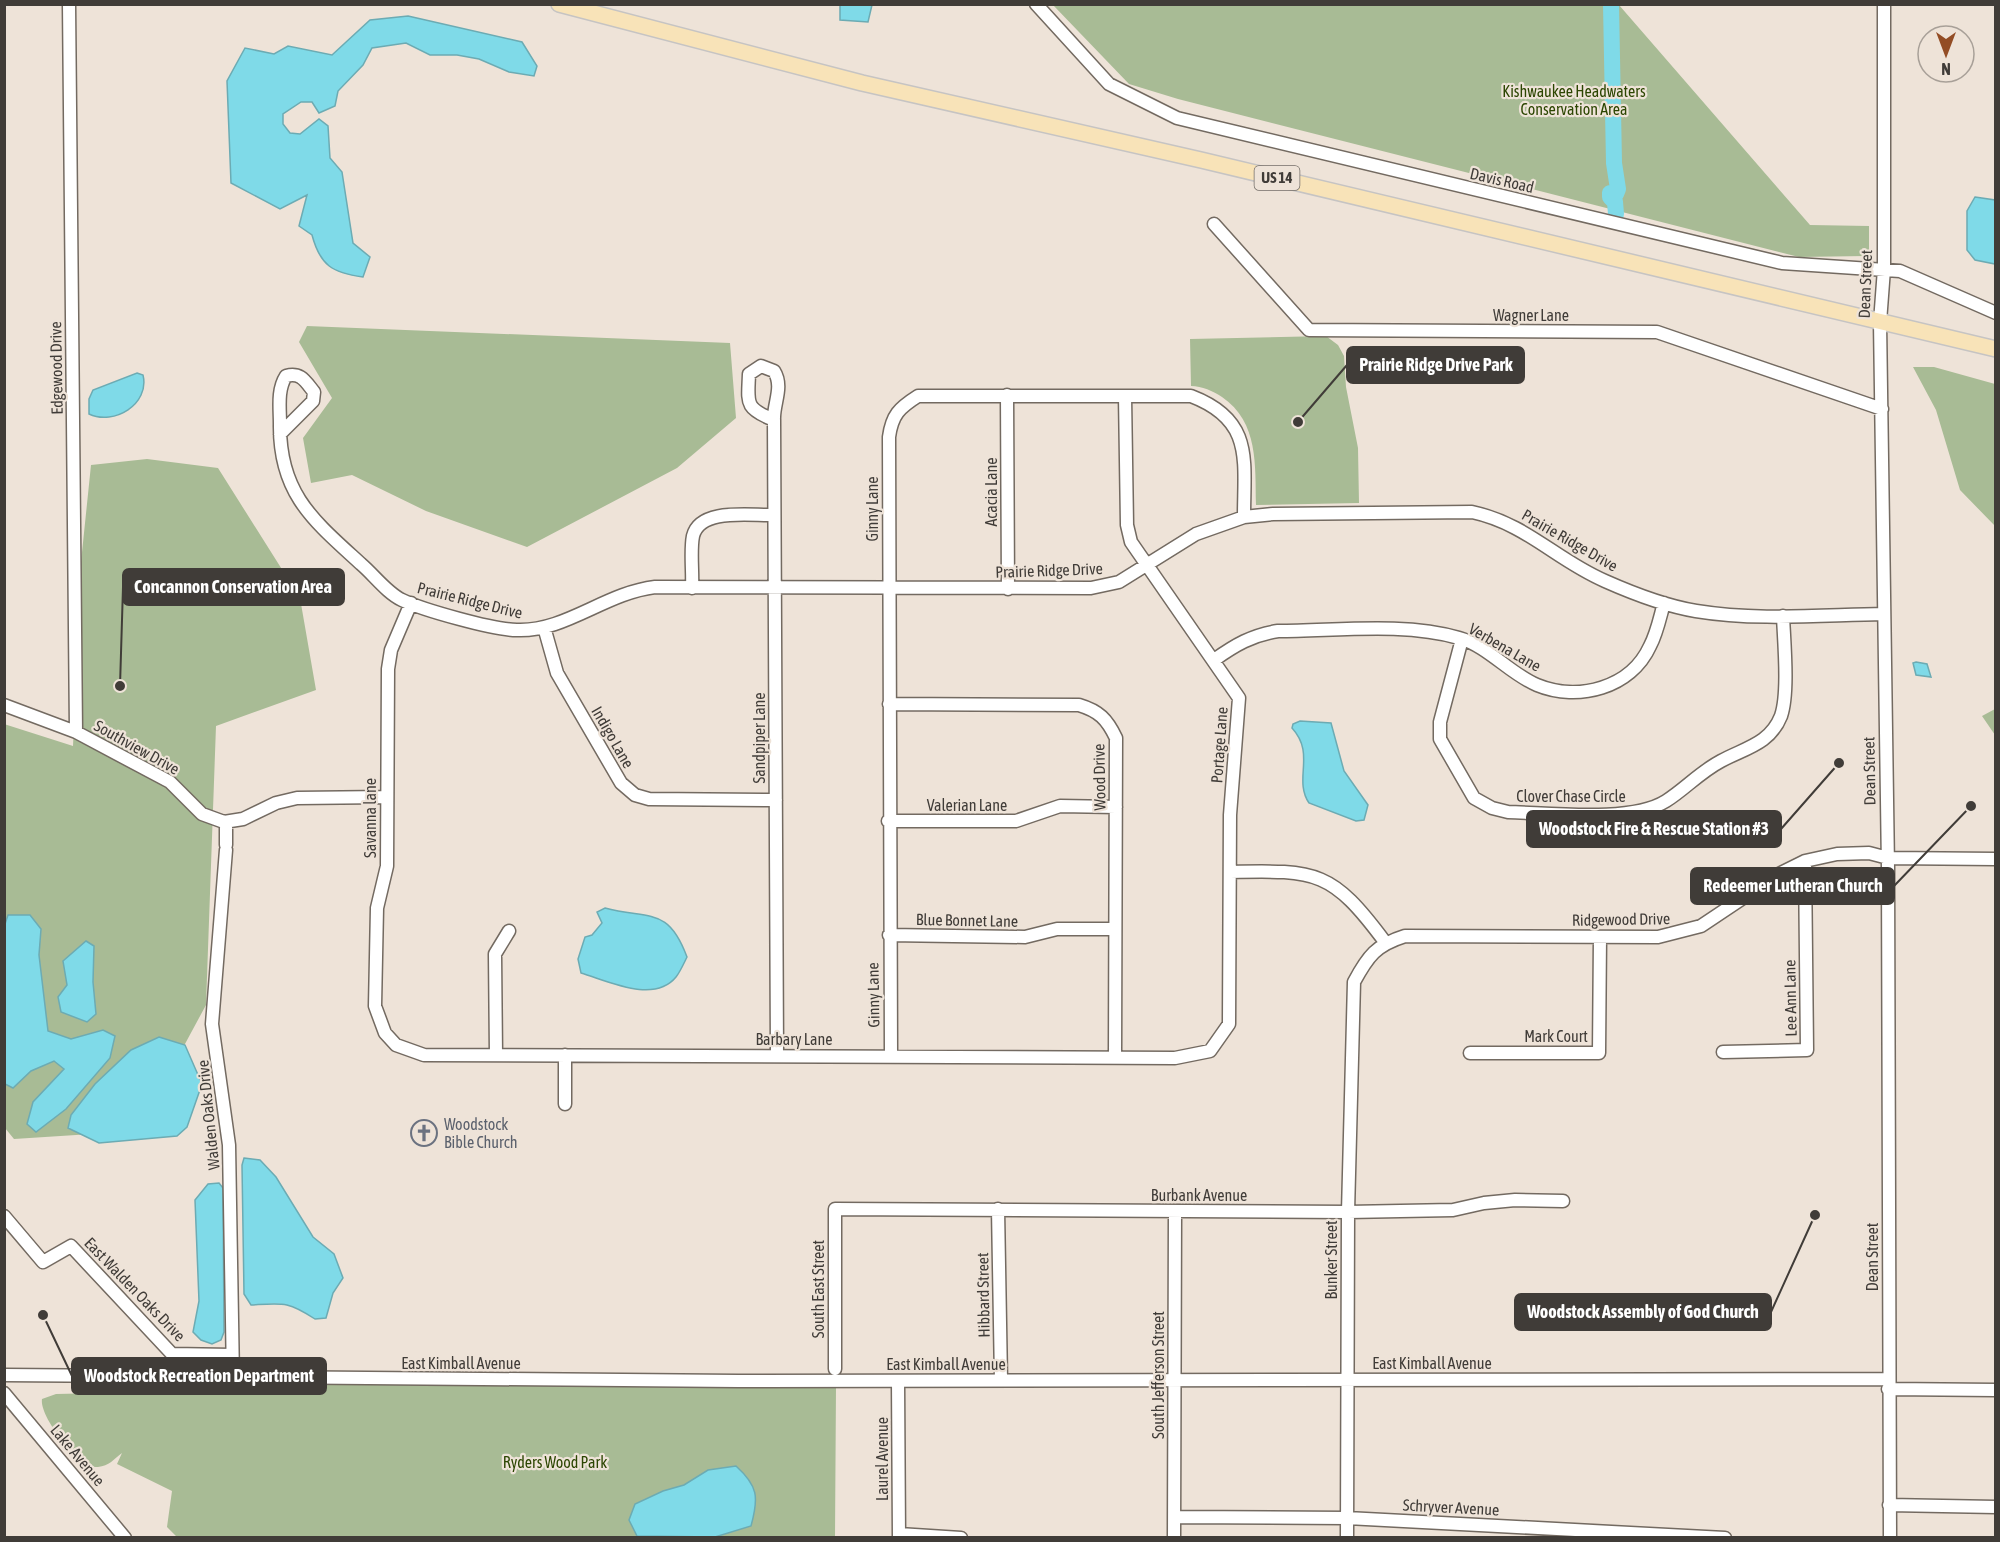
<svg xmlns="http://www.w3.org/2000/svg" width="2000" height="1542" viewBox="0 0 2000 1542" font-family="'Asap Condensed',sans-serif">
<style>
.green{fill:#a8bb95}
.water{fill:#7fdae8;stroke:#6cabb3;stroke-width:1.5}
.lines{fill:none;stroke-linecap:round;stroke-linejoin:round}
.river{stroke:#7fdae8;stroke-width:16}
.minor-casing{stroke:#736a61;stroke-width:15}
.major-casing{stroke:#c6c4c3;stroke-width:18}
.minor{stroke:#fff;stroke-width:12}
.major{stroke:#f8e3b8;stroke-width:15}
.labels{text-anchor:middle;stroke-width:4.5;stroke-linejoin:round;paint-order:stroke}
.shield{fill:#eee3d8;stroke:#746e68;stroke-width:1.5}
.shield-label{font-size:15px;font-weight:bold;fill:#403c38}
.park-label{font-size:16px;fill:#2c4602;stroke:#eee3d8}
.street-label{font-size:16px;fill:#403c38;stroke:#eee3d8}
.worship-label{font-size:16px;fill:#5b616d;stroke:#eee3d8;text-anchor:start}
.leader{fill:none;stroke:#403c38;stroke-width:2}
.callout-dot{fill:#403c38;stroke:#eee3d8;stroke-width:2}
.callout{fill:#403c38;stroke:#403c38;stroke-width:2}
.callout-label{font-size:18px;text-anchor:middle;font-weight:bold;fill:#fff}
</style>
<rect width="100%" height="100%" fill="#eee3d8"/>
<path class="green" d="M1053,5H1619L1810,225L1869,226V252L1866,256L1799,257L1178,99L1129,84Z
M307,326L730,343L736,418L677,468L527,547L426,511L352,475L311,483L303,438L332,398L299,342Z
M1326,336L1338,345L1344,356L1346,387L1358,448L1359,503L1256,505C1255,466 1259,422 1222,397C1213,391 1202,386 1191,386L1190,339Z
M1913,367H1934L1995,384V526L1960,490L1936,410Z
M147,459L218,468L300,598L316,690L216,726L206,1005L138,1131L14,1139L5,1128L4,724L73,746L81,562L91,465Z
M1995,709V735L1982,716Z
M304,1384L836,1387L835,1537H177L167,1527L172,1491L117,1464L122,1453C114,1459 109,1466 98,1467C80,1469 39,1417 42,1399L56,1394L149,1392L153,1385Z"/>
<path class="water" d="M840,5H872L868,22L840,20Z
M408,16L522,42L537,66L534,76L509,72L479,59L457,55H430L406,43L372,48L363,65L338,91L335,106L319,113L312,102H301L283,114V124L290,133L300,134L319,119L328,126L330,158L342,172L353,243L370,257L363,277C332,273 320,265 312,235L299,226L307,195L280,209L231,183L227,81L245,48L274,54L288,46L332,55L370,20Z
M1975,197L1995,200V264L1975,260L1967,250V211Z
M137,373L143,375C150,404 114,426 89,414V399L93,390Z
M1916,662L1927,664L1931,677L1916,675L1913,663Z
M1300,721L1331,723L1344,771L1368,805L1364,820L1356,821L1309,803C1293,779 1316,754 1292,728L1293,724Z
M605,908C650,920 668,906 687,957C684,963 680,972 676,977C654,1004 608,981 581,973L578,959L585,937L592,935L602,923L597,912Z
M8,915H30L41,929L39,955L48,1031L71,1039L103,1030L115,1036L110,1058L66,1109L36,1132L27,1124L33,1102L64,1069L54,1061L31,1071L13,1088L5,1084L4,927Z
M86,941L94,946L93,982L96,1014L87,1022L61,1012L58,997L67,985L63,961Z
M159,1037L185,1045L202,1084L187,1127L177,1136L99,1143L68,1128L71,1115L95,1084L131,1050Z
M244,1158L260,1160L276,1177L313,1237L334,1254L343,1278L333,1293L326,1318L315,1319C288,1301 283,1303 251,1305L244,1294L242,1165Z
M219,1183L223,1188L224,1332L221,1340L212,1344L201,1340L193,1332L199,1301L195,1200L208,1184Z
M736,1466C758,1486 759,1497 751,1526L715,1537L637,1536L629,1520L635,1504L663,1491L684,1485L708,1470Z"/>
<g class="lines">
<path class="river" d="M1611,4L1614,163L1618,189L1616,194L1610,193V197L1615,202L1616,214"/>
<defs>
<path id="minor" d="M69,4L76,732
M1036,4L1109,84L1177,118L1782,263L1900,271L1996,313
M1884,4V269L1880,322L1888,868L1890,1538
M1214,224L1309,330L1657,332L1882,409
M1007,395L1008,589
M774,420C744,408 748,403 749,374L761,366L774,371C784,387 773,404 774,420L777,1055
M280,434L313,401L314,392C305,381 301,372 286,376C277,390 280,408 280,424C279,494 314,521 361,564C374,575 387,593 402,600C423,610 494,630 517,630C565,632 605,593 655,587L1091,588L1119,582L1196,534L1244,517L1273,514L1472,512C1527,524 1556,560 1605,581C1632,593 1666,606 1696,611C1757,621 1821,615 1883,614
M692,588C693,572 690,551 693,536C700,507 752,516 774,515
M411,603L391,650L388,669L387,866L377,908L375,1006L385,1033L396,1045L424,1055L1175,1058L1210,1051L1229,1024L1230,815L1239,698L1131,542L1127,525L1125,396
M544,627L557,673L621,783L635,795L649,799L776,800
M1462,639L1440,722V739L1474,798L1492,808L1508,812C1550,813 1631,823 1666,801C1685,789 1700,772 1721,761C1745,748 1770,744 1781,716C1789,693 1784,641 1783,616
M1214,660C1235,645 1252,635 1278,631C1336,631 1404,622 1459,638C1488,646 1510,674 1537,685C1578,702 1631,688 1650,646C1657,633 1660,617 1664,603
M889,704L1079,705C1099,711 1107,719 1116,738L1115,1057
M4,705L76,732L170,782L202,814L224,822L243,819L276,803L297,798L386,797
M888,821H1016L1060,806L1116,807
M226,822V845
M226,850L212,1024L229,1145L233,1378
M1231,872C1318,870 1332,871 1385,942
M889,935L1025,937L1057,929H1115
M1723,1052L1807,1050L1805,861
M1470,1053H1599L1600,937
M496,1055L495,954L509,931
M891,1055L889,437C892,415 899,408 918,396H1191C1254,420 1244,460 1244,517
M565,1104V1055
M998,1209L1001,1380
M4,1216L43,1262L71,1246L172,1354L232,1355
M835,1369V1209L1348,1212L1453,1210L1484,1203L1515,1200L1563,1201
M4,1375L738,1381L1888,1379
M898,1381L899,1538
M1888,1389L1996,1390
M4,1393L125,1538
M1889,1505L1996,1507
M1174,1517L1347,1518L1725,1538
M899,1534L961,1538
M1174,1538L1175,1212
M1347,1538L1348,1212L1354,982C1368,956 1376,945 1405,936L1658,937L1701,926L1779,874L1805,861L1837,854L1869,853L1888,858L1996,859"/>
<path id="major" d="M559,4L862,83L1201,160L1996,349"/>
</defs>
<use href="#minor" class="minor-casing"/>
<use href="#major" class="major-casing"/>
<use href="#minor" class="minor"/>
<use href="#major" class="major"/>
</g>
<defs>
<symbol id="church-ring" viewBox="-11 -11 22 22"><circle r="9.5" fill="#eee3d8" stroke="#6b7280" stroke-width="1.5"/><path d="M-1.2-6h2.4v3.5h3.3v2.4h-3.3V6h-2.4V-.1h-3.3v-2.4h3.3Z" fill="#6b7280"/></symbol>
</defs>
<g fill-rule="evenodd">
<use href="#church-ring" x="409" y="1118" width="30" height="30"/>
</g>
<g class="labels">
<rect class="shield" x="1254.5" y="166" width="45" height="24" rx="4.5"/>
<g class="shield-label">
<text x="1277" y="183">US 14</text>
</g>
<g class="park-label">
<text x="1574" y="97">Kishwaukee Headwaters<tspan x="1574" dy="18">Conservation Area</tspan></text>
<text x="555" y="1468">Ryders Wood Park</text>
</g>
<g class="street-label">
<text transform="translate(1502 180) rotate(13)" y="6">Davis Road</text>
<text transform="translate(1865 284) rotate(-88)" y="6">Dean Street</text>
<text x="1531" y="321">Wagner Lane</text>
<text transform="translate(56 368) rotate(-91)" y="6">Edgewood Drive</text>
<text transform="translate(991 492) rotate(-90)" y="6">Acacia Lane</text>
<text transform="translate(872 509) rotate(-90)" y="6">Ginny Lane</text>
<text transform="translate(1570 540) rotate(30)" y="6">Prairie Ridge Drive</text>
<text transform="translate(1049 570) rotate(-2)" y="6">Prairie Ridge Drive</text>
<text transform="translate(470 600) rotate(14)" y="6">Prairie Ridge Drive</text>
<text transform="translate(1505 647) rotate(30)" y="6">Verbena Lane</text>
<text transform="translate(613 737) rotate(60)" y="6">Indigo Lane</text>
<text transform="translate(759 738) rotate(-90)" y="6">Sandpiper Lane</text>
<text transform="translate(1219 745) rotate(-86)" y="6">Portage Lane</text>
<text transform="translate(137 747) rotate(29)" y="6">Southview Drive</text>
<text transform="translate(1869 771) rotate(-91)" y="6">Dean Street</text>
<text transform="translate(1099 777) rotate(-91)" y="6">Wood Drive</text>
<text x="1571" y="802">Clover Chase Circle</text>
<text x="967" y="811">Valerian Lane</text>
<text transform="translate(370 818) rotate(-90)" y="6">Savanna lane</text>
<text transform="translate(1621 919) rotate(-1)" y="6">Ridgewood Drive</text>
<text transform="translate(967 920) rotate(1)" y="6">Blue Bonnet Lane</text>
<text transform="translate(873 995) rotate(-91)" y="6">Ginny Lane</text>
<text transform="translate(1790 998) rotate(-91)" y="6">Lee Ann Lane</text>
<text x="1556" y="1042">Mark Court</text>
<text x="794" y="1045">Barbary Lane</text>
<text transform="translate(208 1115) rotate(-96)" y="6">Walden Oaks Drive</text>
<text x="1199" y="1201">Burbank Avenue</text>
<text transform="translate(1872 1257) rotate(-90)" y="6">Dean Street</text>
<text transform="translate(1331 1260) rotate(-90)" y="6">Bunker Street</text>
<text transform="translate(135 1289) rotate(46)" y="6">East Walden Oaks Drive</text>
<text transform="translate(818 1289) rotate(-90)" y="6">South East Street</text>
<text transform="translate(983 1295) rotate(-91)" y="6">Hibbard Street</text>
<text x="461" y="1369">East Kimball Avenue</text>
<text x="1432" y="1369">East Kimball Avenue</text>
<text x="946" y="1370">East Kimball Avenue</text>
<text transform="translate(1158 1375) rotate(-90)" y="6">South Jefferson Street</text>
<text transform="translate(78 1455) rotate(50)" y="6">Lake Avenue</text>
<text transform="translate(882 1459) rotate(-90)" y="6">Laurel Avenue</text>
<text transform="translate(1451 1507) rotate(3)" y="6">Schryver Avenue</text>
</g>
<g class="worship-label">
<text x="444" y="1130">Woodstock<tspan x="444" dy="18">Bible Church</tspan></text>
</g>
</g>
<path class="leader" d="M1298 422L1347 365M120 686L123 587M1839 763L1781 829M1971 806L1894 886M1815 1215L1771 1312M43 1315L72 1376"/>
<g class="callout-dot">
<circle cx="1298" cy="422" r="6"/>
<circle cx="120" cy="686" r="6"/>
<circle cx="1839" cy="763" r="6"/>
<circle cx="1971" cy="806" r="6"/>
<circle cx="1815" cy="1215" r="6"/>
<circle cx="43" cy="1315" r="6"/>
</g>
<g class="callout">
<rect x="1347" y="347" width="177" height="36" rx="6"/>
<rect x="123" y="569" width="221" height="36" rx="6"/>
<rect x="1527" y="811" width="254" height="36" rx="6"/>
<rect x="1691" y="868" width="203" height="36" rx="6"/>
<rect x="1515" y="1294" width="256" height="36" rx="6"/>
<rect x="72" y="1358" width="254" height="36" rx="6"/>
</g>
<g class="callout-label">
<text x="1436" y="371">Prairie Ridge Drive Park</text>
<text x="233" y="593">Concannon Conservation Area</text>
<text x="1654" y="835">Woodstock Fire &amp; Rescue Station #3</text>
<text x="1793" y="892">Redeemer Lutheran Church</text>
<text x="1643" y="1318">Woodstock Assembly of God Church</text>
<text x="199" y="1382">Woodstock Recreation Department</text>
</g>
<rect width="2000" height="1542" fill="none" stroke="#403c38" stroke-width="12"/>
<g transform="translate(1946 54) rotate(180)"><circle r="28" fill="#eee3d8" stroke="#a8a098" stroke-width="1.5"/>
<path d="M0-4.5L10 22L0 15L-10 22Z" fill="#934d25"/>
<text y="-9" font-size="16" font-weight="bold" text-anchor="middle" fill="#403c38">N</text>
</g>
</svg>
